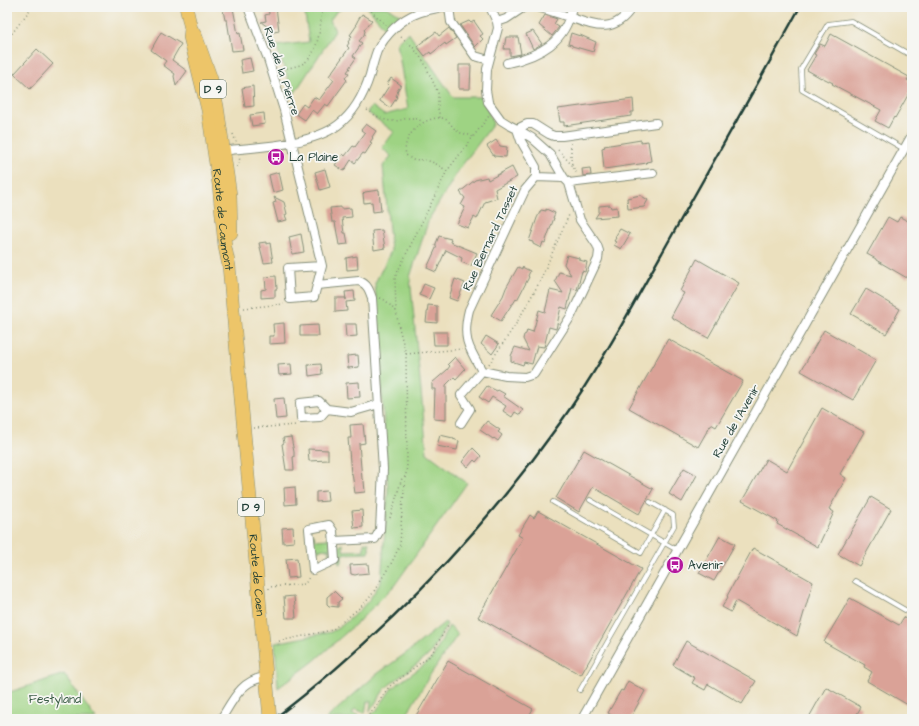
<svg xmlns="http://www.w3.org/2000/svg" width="919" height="726" viewBox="0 0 919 726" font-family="'Architects Daughter',sans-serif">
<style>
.green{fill:#9ed383;stroke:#5e885c}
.building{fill:#daa297}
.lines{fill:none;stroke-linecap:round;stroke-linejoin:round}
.service-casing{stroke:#858e79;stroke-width:5.5}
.minor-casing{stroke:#858e79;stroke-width:10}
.primary-casing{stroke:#858e79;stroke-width:14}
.path{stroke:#858e79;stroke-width:1.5;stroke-dasharray:1 3;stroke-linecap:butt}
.service{stroke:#fff;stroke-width:4}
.minor{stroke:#fff;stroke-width:8}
.primary{stroke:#edc569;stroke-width:13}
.rail{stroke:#1f3d34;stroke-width:2.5}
.labels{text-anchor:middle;stroke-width:3.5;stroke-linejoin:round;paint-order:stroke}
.shield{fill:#f6f6f2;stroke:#60746d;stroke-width:1}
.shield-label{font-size:11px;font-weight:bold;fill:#1f3d34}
.street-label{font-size:12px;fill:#1f3d34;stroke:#f6f6f2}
.poi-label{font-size:12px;fill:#1f3d34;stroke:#f6f6f2;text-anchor:start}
.park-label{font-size:12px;fill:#385b44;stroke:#f6f6f2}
</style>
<rect width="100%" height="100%" fill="#f6f6f2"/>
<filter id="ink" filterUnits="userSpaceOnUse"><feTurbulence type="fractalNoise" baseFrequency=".025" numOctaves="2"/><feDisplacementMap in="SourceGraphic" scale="8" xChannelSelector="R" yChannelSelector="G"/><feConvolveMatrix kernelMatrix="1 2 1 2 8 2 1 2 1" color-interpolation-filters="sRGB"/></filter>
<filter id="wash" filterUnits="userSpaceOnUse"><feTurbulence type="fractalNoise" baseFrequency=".012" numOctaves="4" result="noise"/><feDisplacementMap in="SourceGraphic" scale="16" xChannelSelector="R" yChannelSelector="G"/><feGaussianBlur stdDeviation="0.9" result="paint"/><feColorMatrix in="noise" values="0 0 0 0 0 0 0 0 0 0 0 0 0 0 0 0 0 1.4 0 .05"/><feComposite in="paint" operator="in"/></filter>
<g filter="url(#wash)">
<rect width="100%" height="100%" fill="#ebe0be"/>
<path class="green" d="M304,7H345L336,12L330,20L335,31L294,94L276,46L309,42Z
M367,7H387L400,15L385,28Z
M408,32L453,97H483L493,124L460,168L429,219L410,277L427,453L467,483L394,586L358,622L314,661L278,688L275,643L331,632L340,627L360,610L369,600L381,582L388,490L375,283L391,251L383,166L391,156L382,148L394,132L367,112L372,106L384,115L408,109L397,43Z
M327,532L330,534L331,555L329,556V549L316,550V557H315L313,534H314L315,540L328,539Z
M364,542L369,543V553L342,554V562L339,564L338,547L343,544V551L364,550Z
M445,622L447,624L430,654L389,685L384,690L370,711L371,701L367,702L365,713L355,709L352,713L362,717L358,718L326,719L377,674L409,651Z
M449,626L458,634L430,675L404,719H366L376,711L392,688L424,665L433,657Z
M64,674L96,719H7V693Z"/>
<g id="blocks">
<path class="building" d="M268,7H276L279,31L269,33L268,27L261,22L266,21L265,15L269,14Z
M233,8L238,34L240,33L243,50L232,51L227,20H225L223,10Z
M362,14L372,20L364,30L365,31L364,35L359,41L362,43L353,56L356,58L349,68H350L347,72L349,73L345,78L347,80L328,106L325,104L317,114L312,110L305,120L296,114L303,104L307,107L314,97L319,100L334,80L329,76L349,48L347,46L349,43L348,42L352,36L350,35L357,25L356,24L358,20Z
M545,15L557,19L554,24L559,27L552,36L539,25Z
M469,21L471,23L474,21L483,34L480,36L483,39L475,47L460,25Z
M449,28L456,38L446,45L445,43L431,54L430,52L425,56L417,46L436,32L439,36Z
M533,31L542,44L533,49L526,34Z
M161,32L181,44L172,60L187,71L176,86L174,76L175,74L163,65L166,61L151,50Z
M571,33L580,36V35L596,42L593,52L572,46V45L568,44Z
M831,34L909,77L907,80L912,83V88L895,118L894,117L888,128L875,121L881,110L832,84L833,83L821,77V78L807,70L816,55L814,54L820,44L825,46Z
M506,37H518L521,54L510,56V49H504Z
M37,49L53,64L30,89L14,74Z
M250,58L253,71L242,73L240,60Z
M459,65H471L470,89H459Z
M391,78L401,85L397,91L398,92L396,96L397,97L390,108L380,101V100L389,86L387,84Z
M253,86L254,106L245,107L242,88Z
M633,99L634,112H631V116L564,126V122H560L558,109Z
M264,113L265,124L252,126L250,115Z
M366,124L376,131L372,137L373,138L370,142L372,143L365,154L363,153L355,163L351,160L344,171L335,165L343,154L345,156L353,146L355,147L365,133L361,130Z
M496,140L500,146L507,147L506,157L494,156L487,146Z
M641,140V142L648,141L651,161L646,162L647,163L604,169L602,148L605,147L604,146Z
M512,167L517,177L495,189L497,198L485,202L477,219L474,217L468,228L457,224L465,207L461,205L465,198L460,192L475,180L487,177L488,180Z
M590,168L591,175L583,176L582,169Z
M325,169L330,187L320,190L315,172Z
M279,172L283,190L273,193L269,175Z
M379,190L381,211L373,212L372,202L364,203L363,194L365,192Z
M640,195L648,200L644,207L628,209L627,198Z
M274,197L284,202L287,214L285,215L287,220L278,222L273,203L276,202Z
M610,205L611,208L617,207L618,216L595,218L599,212V206Z
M341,207V209L351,208L352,217L342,218L344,233H346L348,244L339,245L335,222H332L330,208Z
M546,209L555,213L553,218H554L545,243L543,242L541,248L533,244V242L529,241L537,218L541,210L546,211Z
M888,217L897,222L900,217L912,223V270L907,278L876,260V259L867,254Z
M620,229L630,234L621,249L614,245L616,242L614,241L616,238L615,237Z
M382,230L385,248L374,250L372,231Z
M301,234L304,252L292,254L289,237Z
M439,236L451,239L450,242L477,253L471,266L461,262L462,258L446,250L436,272L427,268L437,246H435Z
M266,242V244L270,243L273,262L264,263L259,243Z
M567,255L579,258V260L587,262L585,272L582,271L577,290L572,288L567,309L561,307L556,329L549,327L544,347L537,346L532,364L524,362L523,365L511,361V356L515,347L529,351L523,339L524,335L526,334L527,330L533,332L539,310L545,312L550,290L563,293L555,281L559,272L571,275L564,264Z
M357,256L358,269L347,270L346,258Z
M697,259L739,283L708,338L671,317L684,293L680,291Z
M518,267L522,269V267L530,271L528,276L529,277L517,300L516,299L513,304H512L501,321L491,315L503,296L506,288Z
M276,276L277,289H275V297L261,298V290L266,289L265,277Z
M455,279L465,283L457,301L449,298Z
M424,284L434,288L429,299L419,295Z
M866,289L900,309L886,334L851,314Z
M354,291L355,301L346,302L347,311L335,312V298H346V300L345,292Z
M428,305L437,306V323L426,322Z
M284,323L285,343L269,344V336H274L273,324Z
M345,324H356L357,336L346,337Z
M318,325L319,336H300V326Z
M824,330L876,360L853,400L801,371Z
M433,332H447V345H434Z
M486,336L499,344L492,354L481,344Z
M668,339L743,381L716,427L711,424L698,447L629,408Z
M358,355L359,367L348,368L347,356Z
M455,357L465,369L456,379L454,377L446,385V420L434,419L435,389H432V383L447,370L450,366L448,364Z
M291,364L292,374L279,375L278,365Z
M321,364L322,374L309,376L308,365Z
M359,382L360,397L347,398L346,383Z
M487,386L497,391L498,390L505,394L503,396L523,410L520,415L515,412L512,417L503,411L506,406L492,397L488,403L479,397Z
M284,398L286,418L276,419L274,399Z
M822,408L864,432L840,474L846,478L829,509L834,512L818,547L777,524L778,521L742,501L766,459L787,471Z
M487,421L500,430L498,432L502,435L498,441L494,438L493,439L480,430Z
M363,424L365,443L359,444L362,479L364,481L365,492L355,493L352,473L351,474L348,438H351L350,425Z
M440,435L453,438V439L459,441L457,450L437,446Z
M291,437L294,452V457H293L294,470H286L282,444L284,443L283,438Z
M473,448L481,456L476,462L474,460L468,467L462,462Z
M308,449L328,450V460L309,461Z
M584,450L653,489L639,514L593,487L579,512L556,498Z
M684,468L697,475L682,502L669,494Z
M295,487L296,504L285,505L284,488Z
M327,491L328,501L316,502V492Z
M871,497L891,509L859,566L838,554Z
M362,510L363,527L354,528L352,511Z
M538,511L641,569L581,675L478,617L523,538L518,535L530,515L534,518Z
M293,527L294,542L283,543L282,528Z
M720,536L735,544L714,581L699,573Z
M753,548L813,582L797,636L736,601L731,612L722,607L728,597L727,596Z
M297,558L299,577L288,578L286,559Z
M368,564L369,573L359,574L355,575L351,574L350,565Z
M334,591L342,599L338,602V607L329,606L327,604V597Z
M294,596L296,618H286L284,597Z
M850,598L899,625L904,617L912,622V698L908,705L867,681L872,672L864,667L865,665L824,642Z
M686,641L756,681L742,704L708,684L705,690L692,683L695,678L673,665Z
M448,661L533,709L527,719H414Z
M628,681L645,691L630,719H612L613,716L608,713L621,690L623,691Z
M826,687L861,707L854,719H808Z"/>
</g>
</g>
<g filter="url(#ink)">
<use href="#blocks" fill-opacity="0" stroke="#858e79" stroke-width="1"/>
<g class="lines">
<defs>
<path id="service" d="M904,149L802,90L801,69L828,24L851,21L912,56
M590,500L677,550
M553,502L641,553L665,510
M855,581L912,614
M580,690L674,526L673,515L650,502"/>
<path id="minor" d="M248,7L268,59L284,110L322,266L317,285L359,281C367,284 369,289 372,298L383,469L380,530L375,539L334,541
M449,7L451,22L475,56L489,60
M490,7L497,22L498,28L487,69L486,90L488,102L501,120L509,125L517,129L532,138L550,154L564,178L569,183L580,220L597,245L599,251L598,259L571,316L534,374L525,377L506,376L482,371C468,347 462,338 469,310L525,190L536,177L564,178
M537,7C548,10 559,14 569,17C595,26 614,35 632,7
M497,22L506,19L524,7
M507,63C540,56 566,42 572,7
M517,129L527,124H533L549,134L554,136H562L656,123
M517,129L521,141L536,167V177
M220,151C254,147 310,146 338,125C354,113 364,94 370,75C372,67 374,59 377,51C385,35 401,19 418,13C426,10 434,9 442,7
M569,183L653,173
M317,285L314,297L290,299L288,268L322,266
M327,409L319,401L300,403L301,418L320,417L327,409L351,412L379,404
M461,423L470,409L461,395L482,371
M329,525L333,531L335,560L313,570L309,529Z
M221,719C233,700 241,680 266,677
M582,719L912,135"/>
<g id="primary">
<path d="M186,7L191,29L196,37L211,79L217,106L230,195L231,233"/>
<path id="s1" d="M191,29L190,37L208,110L219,185L225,247L229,266L270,719"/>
</g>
</defs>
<use href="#service" class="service-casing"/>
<use href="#minor" class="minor-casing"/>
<use href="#primary" class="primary-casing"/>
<path class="path" d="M370,7L372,12L386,25
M401,37L412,46L424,62L438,93V108L440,118
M7,40L32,7
M279,70C287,68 297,67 304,63C319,53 321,24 322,7
M367,110C375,115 382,120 391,121C404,122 409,113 423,122
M233,134L236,142
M571,143V158L572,165
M558,150L572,165L577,174
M237,167L240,161L239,157
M447,171C434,162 429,159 413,160L406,155C401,136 424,116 442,118C449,119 451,126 456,130C461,135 468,133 473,137
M380,298C388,300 390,307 396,311
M244,308L284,304
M406,354L462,349
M489,364L516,324L539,283L569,215
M254,428L296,425
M390,518L402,478L405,477
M269,589V587L305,584L309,577
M275,642L332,630L363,605L371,596L392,562L400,545L402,510L407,465L406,354L399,328L396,311L395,277L447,171L489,116
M362,719C376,712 380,697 390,686L431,655L448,625"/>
<use href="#service" class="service"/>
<use href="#minor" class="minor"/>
<use href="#primary" class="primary"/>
<path class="rail" d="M274,719C383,635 480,535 560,423C600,367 632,306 666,246C711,166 756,87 800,7"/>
</g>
</g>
<defs>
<symbol id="bus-disc" viewBox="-11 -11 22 22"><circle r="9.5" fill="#b5179e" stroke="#f6f6f2"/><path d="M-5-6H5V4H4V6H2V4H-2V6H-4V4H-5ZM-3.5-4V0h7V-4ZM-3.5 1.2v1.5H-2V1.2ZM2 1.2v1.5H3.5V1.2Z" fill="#fff"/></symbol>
</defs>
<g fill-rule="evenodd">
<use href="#bus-disc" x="266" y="147" width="20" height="20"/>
<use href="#bus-disc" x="665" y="555" width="20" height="20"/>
</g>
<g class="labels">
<g class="shield">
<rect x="200" y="80" width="26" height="18" rx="3"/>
<rect x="238" y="498" width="26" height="18" rx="3"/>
</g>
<g class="shield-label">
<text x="213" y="93">D 9</text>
<text x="251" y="511">D 9</text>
</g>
<g class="street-label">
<text transform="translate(282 71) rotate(72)" y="4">Rue de la Pierre</text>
<text dy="4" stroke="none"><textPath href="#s1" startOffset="194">Route de Caumont</textPath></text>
<text transform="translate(490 238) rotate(-65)" y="4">Rue Bernard Tasset</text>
<text transform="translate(736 421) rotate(-60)" y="4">Rue de l'Avenir</text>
<text dy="4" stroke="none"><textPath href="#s1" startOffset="551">Route de Caen</textPath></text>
</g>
<g class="poi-label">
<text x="289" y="161">La Plaine</text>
<text x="688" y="569">Avenir</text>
</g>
<g class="park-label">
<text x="55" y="703">Festyland</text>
</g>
</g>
<rect width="919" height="726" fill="none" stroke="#f6f6f2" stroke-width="24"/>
</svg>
